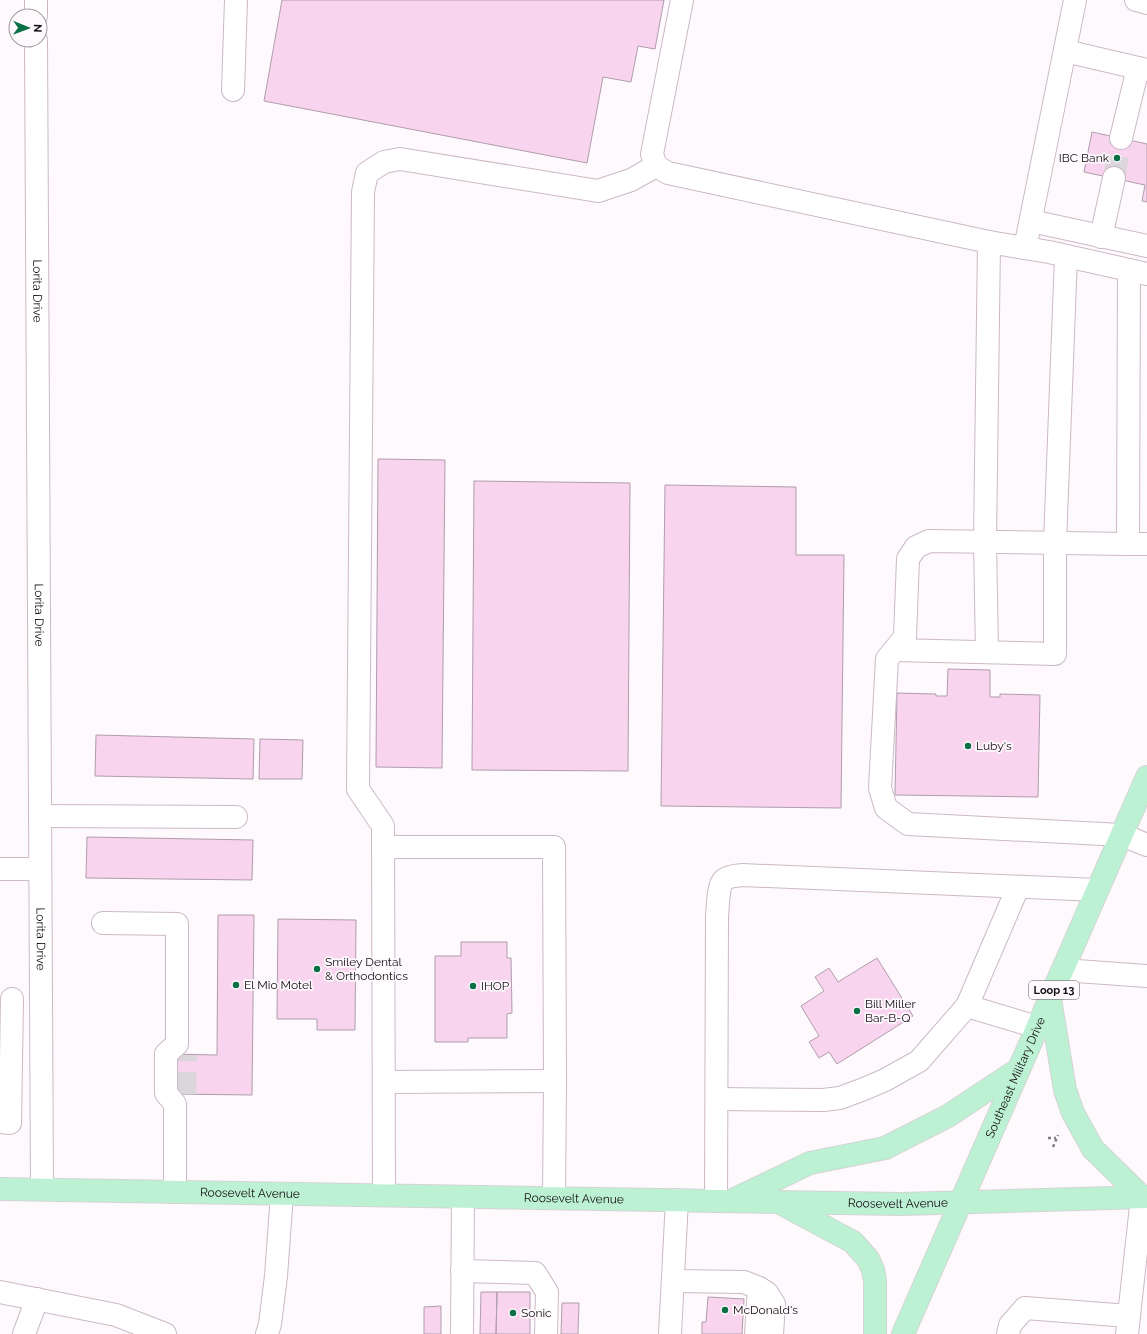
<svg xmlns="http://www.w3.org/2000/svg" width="1147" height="1334" viewBox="0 0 1147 1334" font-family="Raleway,sans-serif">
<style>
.building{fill:#f8d4ef;stroke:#b09dab}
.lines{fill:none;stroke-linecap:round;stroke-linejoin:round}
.minor-tunnel{stroke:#dad6d9;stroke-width:22;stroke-dasharray:22 11;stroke-linecap:butt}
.minor-casing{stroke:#ccb9c7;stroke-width:24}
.major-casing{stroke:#d5d4d5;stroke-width:24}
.path{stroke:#827d81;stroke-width:2.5;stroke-dasharray:3 3;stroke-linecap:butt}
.minor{stroke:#fff;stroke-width:22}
.major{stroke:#bcf1d3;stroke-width:22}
.poi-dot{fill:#0c7047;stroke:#fdf9fc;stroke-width:1.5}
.labels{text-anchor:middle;stroke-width:3.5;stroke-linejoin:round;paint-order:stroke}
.shield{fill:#fdf9fc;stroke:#5b555a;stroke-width:1}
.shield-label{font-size:11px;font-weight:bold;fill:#150f14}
.poi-label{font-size:12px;fill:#150f14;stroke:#fdf9fc;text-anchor:start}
.street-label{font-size:12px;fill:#150f14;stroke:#fdf9fc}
</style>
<rect width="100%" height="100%" fill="#fdf9fc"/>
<path class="building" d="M282,0H664L655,49L638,46L631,82L603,77L587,163L264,101Z
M1092,132L1147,144V202L1142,201L1145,185L1084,172Z
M378,459L445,460L442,768L376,767Z
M474,481L630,483L628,771L472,770Z
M665,485L796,487V555H844L841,808L661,806Z
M948,669L990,670V697H1000V694L1040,695L1038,797L895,795L897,693L936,694V696H947Z
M96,735L254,739L253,779L95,776Z
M260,739L303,740L302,779H259Z
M87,837L253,840L252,880L86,878Z
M218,915H254L252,1095L171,1094V1054L217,1055Z
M278,919L356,920L355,1030H317V1019H277Z
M461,942H507V958H511L512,1013L507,1014V1038H468V1042H435V956H461Z
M877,958L913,1016L837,1064L829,1052L819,1058L809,1042L819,1036L801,1006L824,991L815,977L829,968L838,982Z
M481,1292H497L496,1334H480Z
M497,1292H530V1334H496Z
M708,1297L744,1299L742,1334H702V1322H706Z
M562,1303H579L578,1334H561Z
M441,1306V1334H424V1307Z"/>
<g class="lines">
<path class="minor-tunnel" d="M1114,178L1121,138
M185,1094L186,1055"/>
<defs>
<g id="minor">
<path d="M36,0V16"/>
<path d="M682,0L652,154L656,166L668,173L989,242L1049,252L1147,274"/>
<path d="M1136,0L1147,3"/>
<path id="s1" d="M36,40L42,1189"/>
<path d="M1065,51L1147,70"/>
<path d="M233,90L236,0"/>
<path d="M1121,138L1138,68"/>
<path d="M1031,221L1147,246"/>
<path d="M1101,237L1114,178"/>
<path d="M1025,248L1075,0"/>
<path d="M1129,270L1128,544L929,541L916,547L908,559L905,637L887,659L880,788L886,808L908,824L1122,835L1147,845"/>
<path d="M1128,544H1147"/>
<path d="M895,650L1055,654V543L1066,256"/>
<path d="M987,652L985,542L989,242"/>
<path d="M40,816L236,817"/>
<path d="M383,847H554L555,1081L554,1198"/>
<path d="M0,869H40"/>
<path d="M103,923L177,924V1044L166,1054V1093L175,1104V1192"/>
<path d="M1063,970L1147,976"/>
<path d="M967,1006L1018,887"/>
<path d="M384,1082L555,1081"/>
<path d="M717,1099L823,1100L840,1098L864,1089L885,1080L919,1061L967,1006L1037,1027"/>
<path d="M0,1122L10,1123L12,999"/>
<path d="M384,1195L383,826L358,789L363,192L367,173L384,162L400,159L598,191L631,180L656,166"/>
<path d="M716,1201L717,916C718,909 718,885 723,881C727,876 736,876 742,875L1097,890"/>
<path d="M462,1271L535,1273L547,1292L546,1334"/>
<path d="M673,1281L744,1282L759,1288L767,1293L774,1304L772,1334"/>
<path d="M0,1292L116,1315L165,1334"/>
<path d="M24,1334L37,1299"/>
<path d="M267,1334L270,1324L276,1276L282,1194"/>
<path d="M462,1334L463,1197"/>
<path d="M670,1334L677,1200"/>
<path d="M756,1334L759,1288"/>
<path d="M1008,1334L1010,1325L1025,1308L1129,1316"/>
<path d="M1127,1334L1142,1197"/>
</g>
<g id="major">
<path d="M1050,999L1065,1090L1073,1113L1093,1149L1142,1197"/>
<path id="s2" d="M0,1189L901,1204L1147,1197"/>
<path d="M735,1199L810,1163L885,1148L948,1116L1019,1069"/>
<path d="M782,1204L853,1242L868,1259L873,1270L875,1281V1334"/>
<path id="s3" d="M903,1334L1147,777"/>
</g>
</defs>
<use href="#minor" class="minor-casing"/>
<use href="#major" class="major-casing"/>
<path class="path" d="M1048,1138H1056
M1053,1147L1058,1135"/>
<use href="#minor" class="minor"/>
<use href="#major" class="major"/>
</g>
<g class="poi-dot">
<circle cx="1117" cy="158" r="4"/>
<circle cx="968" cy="746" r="4"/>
<circle cx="317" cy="969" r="4"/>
<circle cx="236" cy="985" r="4"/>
<circle cx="473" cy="986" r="4"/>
<circle cx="857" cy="1011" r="4"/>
<circle cx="725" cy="1310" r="4"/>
<circle cx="513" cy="1313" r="4"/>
</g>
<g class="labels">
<rect class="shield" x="1029" y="981" width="50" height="18" rx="3"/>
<g class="shield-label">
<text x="1054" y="994">Loop 13</text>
</g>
<g class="poi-label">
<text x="1109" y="162" text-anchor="end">IBC Bank</text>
<text x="976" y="750">Luby's</text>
<text x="325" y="966">Smiley Dental<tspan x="325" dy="14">&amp; Orthodontics</tspan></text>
<text x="244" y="989">El Mio Motel</text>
<text x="481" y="990">IHOP</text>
<text x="865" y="1008">Bill Miller<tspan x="865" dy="14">Bar-B-Q</tspan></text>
<text x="733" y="1314">McDonald's</text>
<text x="521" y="1317">Sonic</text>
</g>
<g class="street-label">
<text dy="4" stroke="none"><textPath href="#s1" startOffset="251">Lorita Drive</textPath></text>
<text dy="4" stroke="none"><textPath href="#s1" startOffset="575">Lorita Drive</textPath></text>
<text dy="4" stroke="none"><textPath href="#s1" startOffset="899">Lorita Drive</textPath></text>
<text dy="4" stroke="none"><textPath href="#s3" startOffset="280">Southeast Military Drive</textPath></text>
<text dy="4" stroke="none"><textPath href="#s2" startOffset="250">Roosevelt Avenue</textPath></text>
<text dy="4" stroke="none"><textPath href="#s2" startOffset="574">Roosevelt Avenue</textPath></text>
<text dy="4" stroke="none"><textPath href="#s2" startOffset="898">Roosevelt Avenue</textPath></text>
</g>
</g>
<g transform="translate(28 28) rotate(91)"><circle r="19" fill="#fdf9fc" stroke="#a09b9f"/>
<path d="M0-3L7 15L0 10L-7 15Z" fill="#0c7047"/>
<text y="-6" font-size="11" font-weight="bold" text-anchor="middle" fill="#150f14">N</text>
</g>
</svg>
